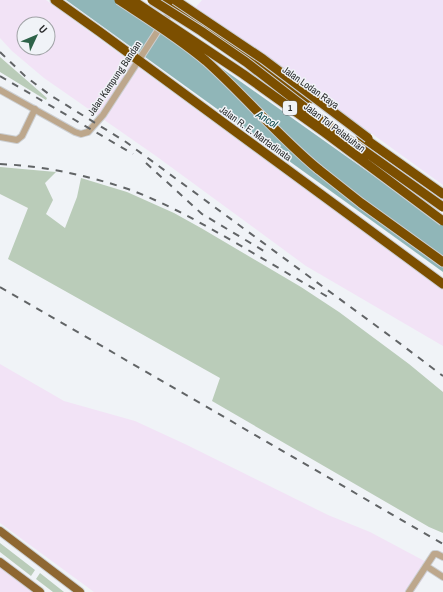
<svg xmlns="http://www.w3.org/2000/svg" width="443" height="592" viewBox="0 0 443 592" font-family="'Archivo Narrow',sans-serif">
<style>
.commercial{fill:#f2e3f6;fill-rule:evenodd}
.industrial{fill:#efe3f8}
.green{fill:#baccb9}
.water{fill:#90b6b8}
.lines{fill:none;stroke-linecap:round;stroke-linejoin:round}
.minor-casing{stroke:#cccfd2;stroke-width:8}
.major-casing{stroke:#cccfd2;stroke-width:10}
.highway-casing{stroke:#cccfd2;stroke-width:11}
.minor{stroke:#bda78c;stroke-width:6}
.major{stroke:#8e6732;stroke-width:8}
.highway{stroke:#7c4f00;stroke-width:9}
.rail{stroke:#616466;stroke-width:2;stroke-dasharray:7 7;stroke-linecap:butt}
.highway-bridge-casing{stroke:#cccfd2;stroke-width:11;stroke-linecap:butt}
.highway-bridge{stroke:#7c4f00;stroke-width:9}
.labels{text-anchor:middle;stroke-width:3;stroke-linejoin:round;paint-order:stroke}
.shield{fill:#f0f3f7;stroke:#656769;stroke-width:1}
.shield-label{font-size:9px;font-weight:bold;fill:#292b2c}
.street-label{font-size:10px;fill:#292b2c;stroke:#f0f3f7}
.water-label{font-size:11px;font-style:italic;fill:#084548;stroke:#f0f3f7}
</style>
<rect width="100%" height="100%" fill="#f0f3f7"/>
<path class="commercial" d="M0,0H46L443,290V346L306,266L156,156L44,78L12,51L0,38ZM24,24H48V48H24Z
M0,364L64,401L135,421L187,445L328,515L370,532L432,565L414,592H94L0,523Z
M0,561L40,592H0Z"/>
<path class="industrial" d="M202,0H443V185L196,7Z"/>
<path class="green" d="M0,57L47,98L46,100L0,72Z
M0,167L56,172L45,183L53,200L46,214L65,228L77,197L81,178L127,192L174,213L201,228L301,287L339,312L409,364L443,392V533L429,527L212,401L220,378L8,259L28,208L0,194Z
M0,543L35,570L31,576L0,552Z
M40,573L64,592H53L36,579Z"/>
<path class="water" d="M66,0H123L165,28L443,225V272Z"/>
<g class="lines">
<defs>
<path id="minor" d="M0,90L75,132L81,134L88,132L103,115L172,9
M0,137L17,140L22,136L35,109
M426,566L443,577
M409,592L434,554H437L443,557"/>
<path id="major" d="M0,531L80,592
M0,562L40,592"/>
<path id="highway" d="M55,0L100,32L443,284
M166,0L253,59L310,99
M361,136L443,194
M318,169L361,203L443,262"/>
</defs>
<use href="#minor" class="minor-casing"/>
<use href="#major" class="major-casing"/>
<use href="#highway" class="highway-casing"/>
<use href="#minor" class="minor"/>
<use href="#major" class="major"/>
<use href="#highway" class="highway"/>
<path class="rail" d="M0,52L25,76L50,95L126,142L390,336L443,376
M0,76L133,154
M146,163L202,214L269,254
M0,164C44,166 86,175 128,189C166,203 201,223 236,243C267,261 297,279 328,297
M0,287L443,544"/>
<defs>
<path id="highway-bridge" d="M119,0C148,19 179,38 206,61C245,96 278,136 318,169
M132,0L243,74L324,132L443,221
M152,0L201,31L246,62L325,123L443,207
M175,0L263,59L368,138"/>
</defs>
<use href="#highway-bridge" class="highway-bridge-casing"/>
<use href="#highway-bridge" class="highway-bridge"/>
</g>
<g class="labels">
<rect class="shield" x="283" y="101" width="14" height="14" rx="3"/>
<g class="shield-label">
<text x="290" y="111">1</text>
</g>
<g class="street-label">
<text transform="translate(114 78) rotate(-56)" y="4">Jalan Kampung Bandan</text>
<text transform="translate(311 87) rotate(35)" y="4">Jalan Lodan Raya</text>
<text transform="translate(335 127) rotate(37)" y="4">Jalan Tol Pelabuhan</text>
<text transform="translate(256 133) rotate(36)" y="4">Jalan R. E. Martadinata</text>
</g>
<g class="water-label">
<text transform="translate(267 119) rotate(32)" y="4">Ancol</text>
</g>
</g>
<g transform="translate(36 36) rotate(46)"><circle r="19" fill="#f0f3f7" stroke="#a0a3a6"/>
<path d="M0-3L7 15L0 10L-7 15Z" fill="#2d6248"/>
<text y="-6" font-size="11" font-weight="bold" text-anchor="middle" fill="#292b2c">U</text>
</g>
</svg>
